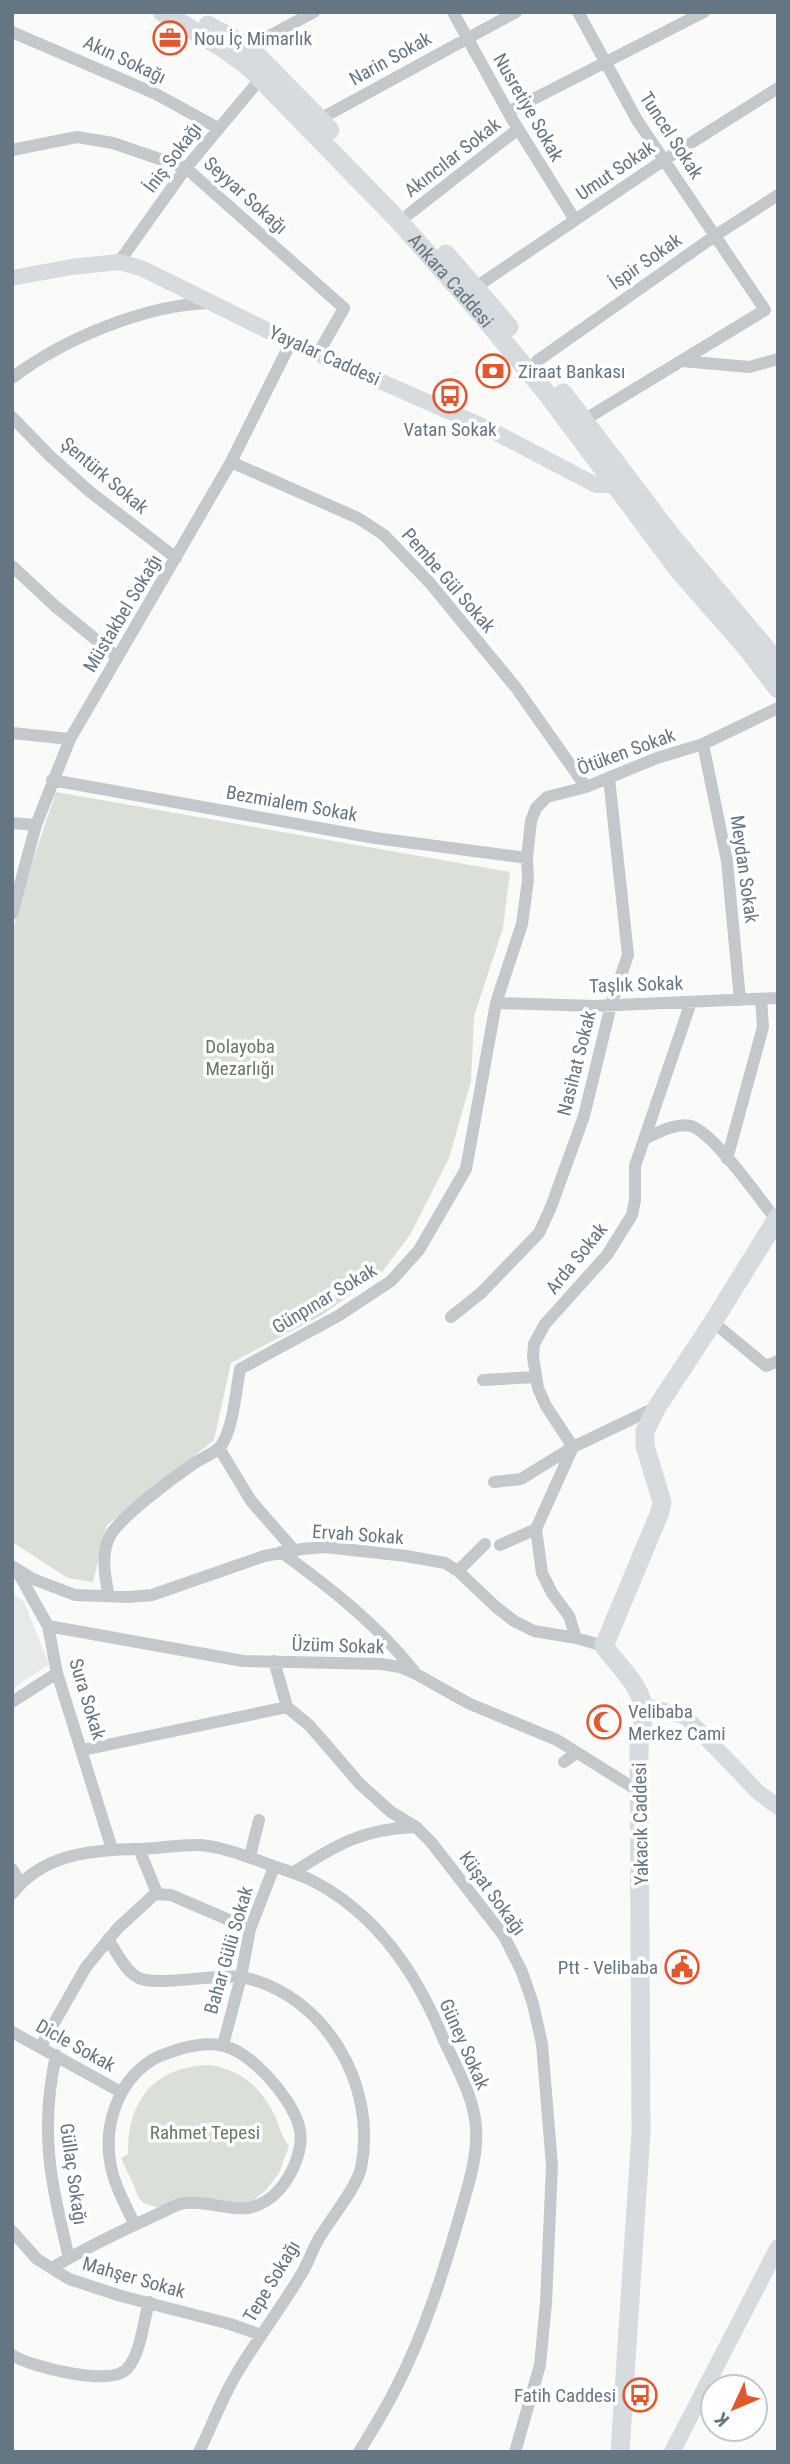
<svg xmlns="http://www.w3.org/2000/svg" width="790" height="2464" viewBox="0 0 790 2464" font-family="'Roboto Condensed',sans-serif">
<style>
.built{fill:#e8e9e9}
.green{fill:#dadfd7}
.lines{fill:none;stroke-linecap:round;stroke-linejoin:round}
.street{stroke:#c3c8cc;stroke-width:12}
.secondary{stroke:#d6dbdf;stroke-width:16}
.primary{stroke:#d6dbdf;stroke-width:19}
.labels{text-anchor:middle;stroke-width:7;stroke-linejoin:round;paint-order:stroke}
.poi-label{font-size:19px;fill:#657683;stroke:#fff;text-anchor:start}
.street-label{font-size:19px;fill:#657683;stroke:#fff}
.park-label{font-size:19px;fill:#687a64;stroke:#fff}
</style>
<rect width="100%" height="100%" fill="#fafaf8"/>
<path class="built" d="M12,1593L24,1602L49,1664L12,1689Z"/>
<path class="green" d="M56,792L510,872L503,928L474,1016L471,1081L449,1158L410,1235L382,1272L322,1315L231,1363L214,1440L107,1525L93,1582L68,1578L12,1542V933L28,875Z
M210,2065C241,2070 261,2087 275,2116C280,2127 281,2136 289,2146L279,2173L265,2191L250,2203L159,2208C141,2203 140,2202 134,2186C130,2176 125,2168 121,2158L128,2154C127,2100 155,2066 210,2065Z"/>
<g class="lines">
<path class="street" d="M453,12L512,119L575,220
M578,12L637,120L765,310L584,420
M12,32L156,94L218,128
M249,47L314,12
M508,112L704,12
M320,119L516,12
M12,150L77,137L113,143L186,168L344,308L319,352
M409,214L518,129
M119,262L186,168L261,78
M476,287L664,160L778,88
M537,361L716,235L778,195
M682,361L749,367L778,359
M12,378C63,339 145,305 209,303
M12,417L50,456L89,491L176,558
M231,462L358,518L384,535L430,583L517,689L586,787
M12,566L55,606L117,657
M12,733L70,739
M703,744L727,861L740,1000
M52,780L375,838L527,858
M12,823L36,825
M12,914L36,825L70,739L231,462L291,342
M496,1003L595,1006L778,998
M644,1139C657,1133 677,1122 691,1126C713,1132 761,1200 776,1220
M727,1159L763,1027L761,999
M451,1317L481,1293L539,1233L551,1207L584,1116L611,1005L628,955L609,778
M713,1322L766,1366L778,1361
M483,1380L536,1377
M219,1448L251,1501L294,1550
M494,1482L521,1479L573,1447L546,1406L538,1388L533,1357L534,1344L545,1324L607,1255L632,1215L635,1200V1166L691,1002
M500,1545L536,1529
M281,1552C329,1587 377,1624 414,1671
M12,1566L33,1579L75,1595L129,1597L152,1595L264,1556L302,1549L325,1547L406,1556L445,1563L458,1571L496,1607L514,1621L534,1631L576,1638L604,1646
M16,1569L48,1626L57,1673L112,1849
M458,1571L485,1544
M109,1596C105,1579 101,1554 109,1538C117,1519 174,1477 193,1464C201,1458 214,1454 220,1447C233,1431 236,1390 240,1369L338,1316L391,1281L419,1250L466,1169L496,1003L522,924L528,880L527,858L531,821L536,808L547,797L586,787L657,758L703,744L778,708
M48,1626L243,1661L381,1664L400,1667L416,1674L470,1704L557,1740L640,1792
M576,1638L569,1616L552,1593L542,1573L536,1529L573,1447L657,1407
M274,1661L287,1707
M12,1702L57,1673
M83,1750L287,1707L310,1726L360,1784L391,1812L416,1827L431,1842L504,1936L522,1972L533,2004L542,2044L552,2166L546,2303L540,2365L515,2452
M564,1762L576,1753
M139,1849L157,1893
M250,1856L259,1820
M12,1869L20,1883
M294,1872C337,1844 363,1829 415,1827
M12,1894C42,1854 91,1850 136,1849C157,1849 179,1844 200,1845C224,1847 248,1857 271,1865C286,1871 301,1874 315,1882C377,1915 417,1974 443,2038C455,2065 474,2096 476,2127C478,2154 470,2179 463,2204C445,2267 426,2330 396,2388C385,2410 372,2431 359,2452
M108,1939C116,1951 124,1969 137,1977C153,1988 218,1973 242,1977C325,1994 378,2086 361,2168C357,2187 329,2221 318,2240C312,2251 308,2263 302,2273C280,2310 254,2343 233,2380C220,2403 211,2428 199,2452
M12,2032L121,2092
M223,2045L241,1977L250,1929L274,1867
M41,2046L86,1967L118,1928L155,1894L171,1895L250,1929
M56,2055C39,2133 51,2182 69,2258
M12,2231L37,2259L69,2279L121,2296L230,2324L261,2335
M52,2268C85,2248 121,2231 156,2215C165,2211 176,2204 185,2203C223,2200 247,2224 279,2190C293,2174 305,2147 299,2126C291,2097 250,2050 220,2045C208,2043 195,2045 183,2048C172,2052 158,2055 149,2062C118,2083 104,2125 110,2161C113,2183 125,2204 135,2225
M12,2355C31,2367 110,2387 127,2369C141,2353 143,2323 149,2302"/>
<path class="secondary" d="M12,278L71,267L119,262L141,268L291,342L489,429L596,485H616L623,482
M643,1705L686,1717L759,1793L778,1807
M672,2452L778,2247"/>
<g class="primary">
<path id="s1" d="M162,12L223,48L249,67L398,220L475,307L548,395L680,572L745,646L778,689"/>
<path d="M208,25L249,47L330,130"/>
<path d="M446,254L509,327"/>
<path d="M563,393L670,534L778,663"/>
<path d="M620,2452L641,2132L639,1749C640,1735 645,1718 643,1705C639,1684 616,1663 604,1646L660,1512L662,1502L645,1446V1431L657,1407L713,1322L778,1217"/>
</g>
</g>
<defs>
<symbol id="office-ring" viewBox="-11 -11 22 22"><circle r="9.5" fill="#fff" stroke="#e4572e" stroke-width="1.5"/><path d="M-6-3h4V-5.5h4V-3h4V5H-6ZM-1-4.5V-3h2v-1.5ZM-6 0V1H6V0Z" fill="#e4572e"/></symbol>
<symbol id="bank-ring" viewBox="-11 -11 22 22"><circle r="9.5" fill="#fff" stroke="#e4572e" stroke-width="1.5"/><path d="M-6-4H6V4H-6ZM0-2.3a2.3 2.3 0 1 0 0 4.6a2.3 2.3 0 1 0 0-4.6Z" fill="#e4572e"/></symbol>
<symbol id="bus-ring" viewBox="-11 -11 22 22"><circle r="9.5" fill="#fff" stroke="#e4572e" stroke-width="1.5"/><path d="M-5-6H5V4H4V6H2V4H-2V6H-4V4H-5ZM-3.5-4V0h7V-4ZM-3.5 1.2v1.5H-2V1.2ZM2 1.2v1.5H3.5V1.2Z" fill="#e4572e"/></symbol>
<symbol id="mosque-ring" viewBox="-11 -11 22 22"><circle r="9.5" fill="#fff" stroke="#e4572e" stroke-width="1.5"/><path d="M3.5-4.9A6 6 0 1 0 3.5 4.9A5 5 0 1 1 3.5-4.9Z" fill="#e4572e"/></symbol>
<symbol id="civic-ring" viewBox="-11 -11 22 22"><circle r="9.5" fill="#fff" stroke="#e4572e" stroke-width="1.5"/><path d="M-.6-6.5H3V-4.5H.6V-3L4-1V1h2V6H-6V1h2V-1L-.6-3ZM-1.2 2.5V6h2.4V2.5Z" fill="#e4572e"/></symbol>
</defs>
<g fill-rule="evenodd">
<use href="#office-ring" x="151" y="19" width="38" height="38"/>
<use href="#bank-ring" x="474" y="352" width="38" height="38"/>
<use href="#bus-ring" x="431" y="377" width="38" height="38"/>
<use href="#mosque-ring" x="585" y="1703" width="38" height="38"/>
<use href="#civic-ring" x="663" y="1948" width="38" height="38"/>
<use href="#bus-ring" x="621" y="2376" width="38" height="38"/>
</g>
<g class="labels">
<g class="poi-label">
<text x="194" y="45">Nou İç Mimarlık</text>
<text x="518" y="378">Ziraat Bankası</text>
<text x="450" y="436" text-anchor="middle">Vatan Sokak</text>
<text x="628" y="1718">Velibaba<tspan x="628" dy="22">Merkez Cami</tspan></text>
<text x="658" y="1974" text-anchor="end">Ptt - Velibaba</text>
<text x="616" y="2402" text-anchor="end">Fatih Caddesi</text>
</g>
<g class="street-label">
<text transform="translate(390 58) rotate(-29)" y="7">Narin Sokak</text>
<text transform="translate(125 59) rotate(25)" y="7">Akın Sokağı</text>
<text transform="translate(529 107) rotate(60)" y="7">Nusretiye Sokak</text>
<text transform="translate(672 135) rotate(57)" y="7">Tuncel Sokak</text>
<text transform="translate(172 157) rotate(-53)" y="7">İniş Sokağı</text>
<text transform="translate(452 157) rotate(-38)" y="7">Akıncılar Sokak</text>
<text transform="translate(615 170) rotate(-34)" y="7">Umut Sokak</text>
<text transform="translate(246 195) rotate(42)" y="7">Seyyar Sokağı</text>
<text transform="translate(645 261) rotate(-35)" y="7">İspir Sokak</text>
<text dy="7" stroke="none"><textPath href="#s1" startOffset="397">Ankara Caddesi</textPath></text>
<text transform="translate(325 355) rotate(24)" y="7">Yayalar Caddesi</text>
<text transform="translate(105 475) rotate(40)" y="7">Şentürk Sokak</text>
<text transform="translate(449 580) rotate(49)" y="7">Pembe Gül Sokak</text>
<text transform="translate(122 613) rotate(-59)" y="7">Müstakbel Sokağı</text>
<text transform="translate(626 751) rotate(-20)" y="7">Ötüken Sokak</text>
<text transform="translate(292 803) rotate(10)" y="7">Bezmialem Sokak</text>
<text transform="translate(745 869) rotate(82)" y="7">Meydan Sokak</text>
<text transform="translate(636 984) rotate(-2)" y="7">Taşlık Sokak</text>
<text transform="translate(576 1063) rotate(-76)" y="7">Nasihat Sokak</text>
<text transform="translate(576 1258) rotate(-51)" y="7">Arda Sokak</text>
<text transform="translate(324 1298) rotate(-31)" y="7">Günpınar Sokak</text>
<text transform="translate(358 1534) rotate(4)" y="7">Ervah Sokak</text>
<text transform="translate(338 1645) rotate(2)" y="7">Üzüm Sokak</text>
<text transform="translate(88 1699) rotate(73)" y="7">Sura Sokak</text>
<text transform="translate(640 1824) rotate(-91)" y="7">Yakacık Caddesi</text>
<text transform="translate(493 1893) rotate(54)" y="7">Küşat Sokağı</text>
<text transform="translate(228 1950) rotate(-74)" y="7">Bahar Gülü Sokak</text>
<text transform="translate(465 2044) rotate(66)" y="7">Güney Sokak</text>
<text transform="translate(76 2045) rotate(29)" y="7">Dicle Sokak</text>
<text transform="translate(74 2174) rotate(82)" y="7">Güllaç Sokağı</text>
<text transform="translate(134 2277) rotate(16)" y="7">Mahşer Sokak</text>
<text transform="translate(271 2281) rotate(-59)" y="7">Tepe Sokağı</text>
</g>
<g class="park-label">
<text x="240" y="1053">Dolayoba<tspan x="240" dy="22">Mezarlığı</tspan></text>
<text x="205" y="2139">Rahmet Tepesi</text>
</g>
</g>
<rect width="790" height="2464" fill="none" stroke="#657683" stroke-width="28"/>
<g transform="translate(734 2408) rotate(226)"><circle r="33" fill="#ffffff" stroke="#c1c8cd" stroke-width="2"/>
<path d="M0-5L12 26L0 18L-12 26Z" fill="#e4572e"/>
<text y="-10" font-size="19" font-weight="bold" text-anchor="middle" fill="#657683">K</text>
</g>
</svg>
